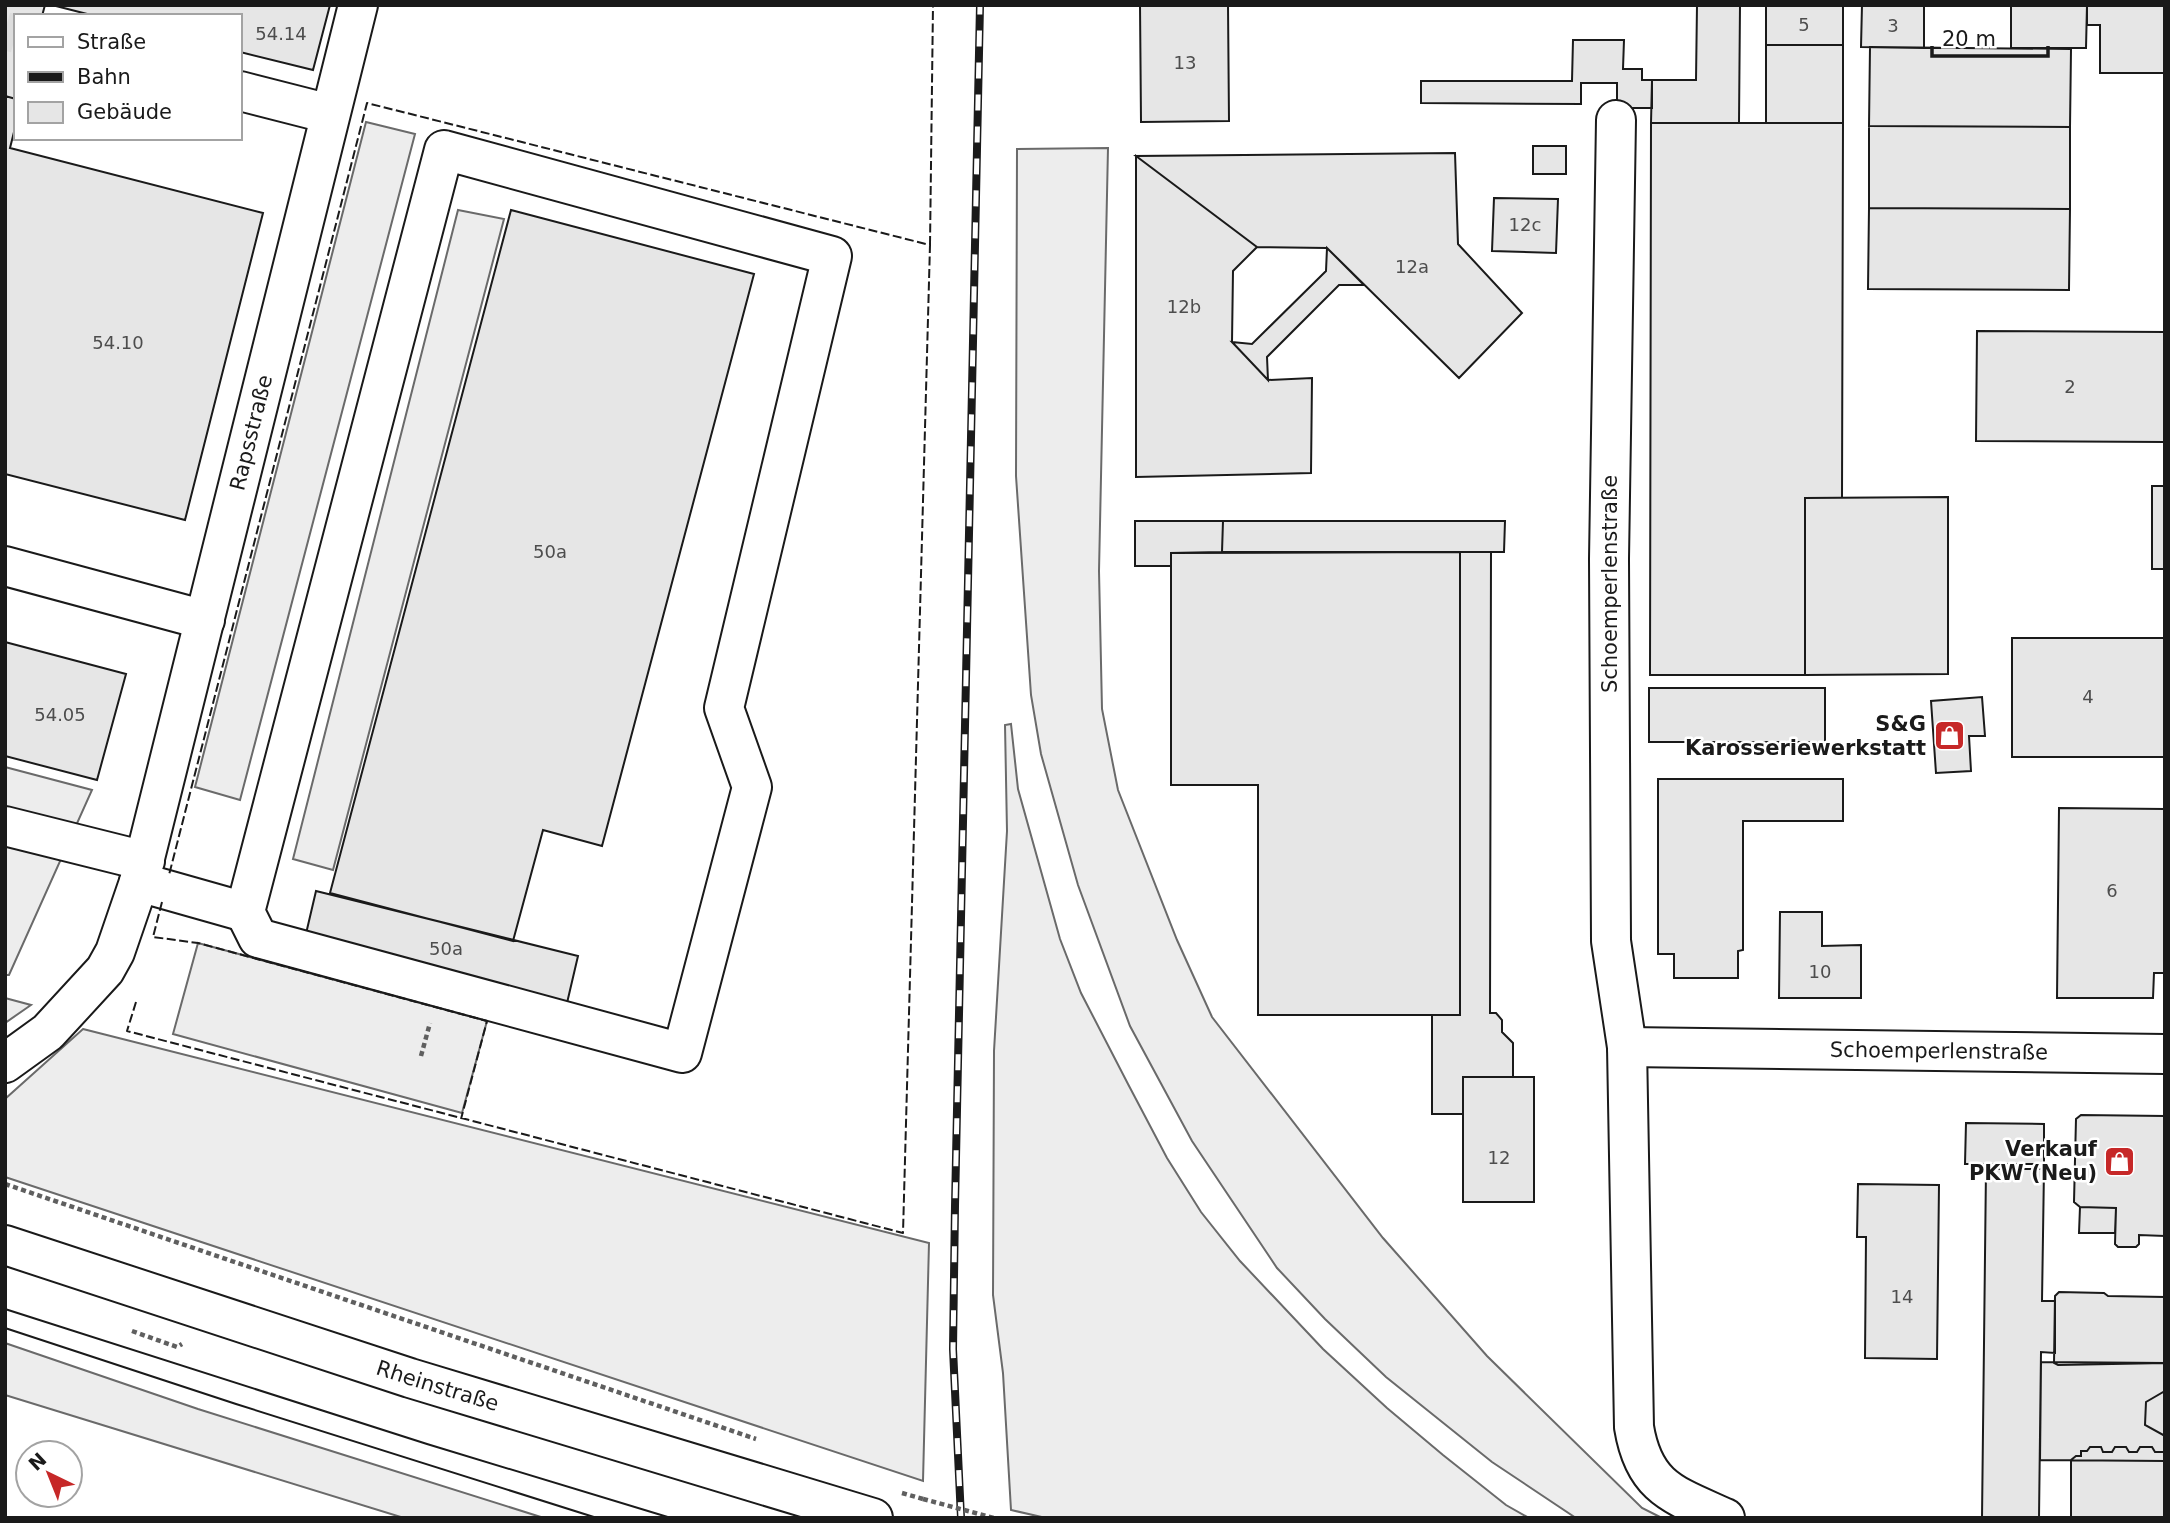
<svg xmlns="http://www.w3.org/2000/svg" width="2170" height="1523" viewBox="0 0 2170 1523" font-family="'DejaVu Sans',sans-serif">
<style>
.built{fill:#ededed;stroke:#6a6a6a;stroke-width:2}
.building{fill:#e6e6e6;stroke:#1a1a1a;stroke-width:2}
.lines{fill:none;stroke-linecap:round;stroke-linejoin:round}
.minor-tunnel{stroke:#ddd;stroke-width:38;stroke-dasharray:38 19;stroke-linecap:butt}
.minor-casing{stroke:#1a1a1a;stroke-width:42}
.major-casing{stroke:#1a1a1a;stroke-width:42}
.path{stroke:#5f5f5f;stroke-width:4.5;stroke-dasharray:5 3.5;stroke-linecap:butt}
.minor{stroke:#fff;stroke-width:38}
.major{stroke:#fff;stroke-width:38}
.tram{stroke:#1a1a1a;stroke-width:2}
.rail-casing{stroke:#1a1a1a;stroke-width:8}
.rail{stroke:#fff;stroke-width:5;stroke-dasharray:16;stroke-linecap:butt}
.path-bridge{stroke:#5f5f5f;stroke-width:4.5;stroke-dasharray:5 3.5;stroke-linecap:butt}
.fence{stroke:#1a1a1a;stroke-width:2;stroke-dasharray:9 3.5;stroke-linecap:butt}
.labels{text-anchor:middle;stroke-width:5;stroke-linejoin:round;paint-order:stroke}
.number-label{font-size:18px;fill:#4d4d4d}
.street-label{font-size:21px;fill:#1a1a1a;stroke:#fff}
.poi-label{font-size:21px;font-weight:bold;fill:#1a1a1a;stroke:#fff;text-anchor:end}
</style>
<rect width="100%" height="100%" fill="#fff"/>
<path class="built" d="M366,122L415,134L240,800L195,787Z
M1108,148L1099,571L1102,709L1118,790L1177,940L1212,1017L1383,1238L1487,1356L1642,1508L1662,1518H1576L1492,1462L1386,1377L1325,1319L1277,1268L1192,1141L1130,1026L1078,885L1041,754L1031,695L1016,476L1017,149Z
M458,210L504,219L333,870L293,859Z
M1011,724L1018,789L1060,939L1081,993L1128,1084L1167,1158L1201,1212L1240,1261L1323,1349L1387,1408L1443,1455L1506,1505L1529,1518H1046L1011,1510L1003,1373L993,1295L994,1051L1007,831L1005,725Z
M5,767L92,790L9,975H5Z
M198,943L487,1021L462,1113L173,1034Z
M5,998L31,1005L5,1023Z
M83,1029L929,1243L923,1481L5,1177V1099Z
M5,1343L198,1409L544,1518H404L5,1395Z"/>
<path class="building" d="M5,5H45L42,16H16V99L5,96Z
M52,5H330L313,70L240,52V16H95Z
M1140,5H1228L1229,121L1141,122Z
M1697,5H1740L1739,123H1651L1652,80H1696Z
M1766,5H1843V45H1766Z
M1862,5H1924V48L1861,47Z
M2011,5H2087L2086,48H2011Z
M2087,5H2165V73H2100V25H2087Z
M1573,40H1624L1623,69H1642V80H1652V108H1617V83H1581V104L1421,103V81H1572Z
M1766,45H1843V123H1766Z
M1870,47L2071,49L2070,127L1869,126Z
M5,96L16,99V124L10,148L263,213L185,520L5,474Z
M1651,123H1843L1842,498H1805V675H1650Z
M1869,126L2070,127V209L1869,208Z
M1533,146H1566V174H1533Z
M1455,153L1458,244L1522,313L1459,378L1327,248L1257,247L1136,156Z
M1136,156L1257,247L1233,271L1232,342L1268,380L1312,378L1311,473L1136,477Z
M1494,198L1558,199L1556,253L1492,251Z
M1869,208L2070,209L2069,290L1868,289Z
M511,210L754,274L602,846L543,830L513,941L330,893Z
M1327,248L1364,285H1339L1267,357L1268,380L1232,342L1252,344L1326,271Z
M1977,331L2165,332V442L1976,441Z
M2152,486H2165V569H2152Z
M1948,497V674L1805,675V498Z
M1135,521H1223L1222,552L1171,553V566H1135Z
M1223,521H1505L1504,552H1222Z
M1460,552H1491L1490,1013H1496L1502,1020V1032L1513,1043V1077H1463V1114H1432V1015H1460Z
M1460,552V1015H1258V785H1171V553Z
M2012,638H2165V757H2012Z
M5,642L126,674L97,780L5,756Z
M1649,688H1825V742H1649Z
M1982,697L1985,736H1969L1971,771L1936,773L1931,701Z
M1658,779H1843V821H1743V950L1738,951V978H1674V954H1658Z
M2059,808L2165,809V973H2154L2153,998H2057Z
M316,891L578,956L567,1003L305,938Z
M1780,912H1822V946L1861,945V998H1779Z
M1463,1077H1534V1202H1463Z
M2081,1115L2165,1116V1236L2139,1235V1244L2136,1247H2118L2115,1244L2116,1208L2080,1207L2074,1202L2076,1119Z
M1966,1123L2044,1124V1164H1965Z
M1986,1169H2044L2042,1301H2055V1353L2041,1352L2039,1518H1982Z
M1858,1184L1939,1185L1937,1359L1865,1358L1866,1237H1857Z
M2080,1207L2116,1208L2115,1233H2079Z
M2059,1292L2104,1293L2108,1296L2165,1297V1363L2058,1365L2054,1363L2055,1296Z
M2041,1362L2165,1363V1461L2040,1460Z
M2165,1391V1436L2145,1425L2146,1402Z
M2090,1447H2101L2103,1452H2112L2115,1447H2126L2129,1452H2137L2140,1447H2152L2155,1452H2165V1518H2071V1460L2076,1456H2081V1451H2087Z"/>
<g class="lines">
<path class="minor-tunnel" d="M5,31L16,34"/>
<defs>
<g id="minor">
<path d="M240,91L330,114"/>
<path d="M1616,120L1609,559L1611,941L1627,1047L1634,1427C1644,1488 1674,1495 1725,1518"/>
<path d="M444,150L832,256L724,708L752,787L682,1053L258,938L245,912Z"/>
<path d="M5,566L205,620"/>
<path d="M5,826L145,861"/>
<path d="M139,882L245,912"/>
<path id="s1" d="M1627,1047L2165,1054"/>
<path id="s2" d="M5,1063L48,1032L105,970L115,952L139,882L358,5"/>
</g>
<g id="major">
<path id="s3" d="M5,1245L410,1378L873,1518"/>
</g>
</defs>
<use href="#minor" class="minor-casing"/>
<use href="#major" class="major-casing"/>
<path class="path" d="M421,1056L430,1023
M5,1184L756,1439
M132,1331L177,1347L182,1344
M902,1493L923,1499"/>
<use href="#minor" class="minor"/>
<use href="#major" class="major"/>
<path class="tram" d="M5,1309L427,1444L671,1518
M5,1328L236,1404L597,1518"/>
<defs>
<path id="rail" d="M961,1518L953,1349L955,1206L980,5"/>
</defs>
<use href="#rail" class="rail-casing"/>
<use href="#rail" class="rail"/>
<path class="path-bridge" d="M923,1499L994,1518"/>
<path class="fence" d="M930,245L933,5
M162,902L153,937L198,943L487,1021L461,1119
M136,1002L127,1031L903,1233L930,245L367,103L169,875"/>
</g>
<defs>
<symbol id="shop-square" viewBox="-11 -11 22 22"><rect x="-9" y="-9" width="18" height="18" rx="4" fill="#c62828" stroke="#fff"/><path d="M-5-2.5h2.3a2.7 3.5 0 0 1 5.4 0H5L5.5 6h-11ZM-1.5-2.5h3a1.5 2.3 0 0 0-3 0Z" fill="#fff"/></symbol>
</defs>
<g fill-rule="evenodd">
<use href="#shop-square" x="1932" y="718" width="35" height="35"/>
<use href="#shop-square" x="2102" y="1144" width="35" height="35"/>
</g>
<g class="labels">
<g class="number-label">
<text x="1804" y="31">5</text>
<text x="1893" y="32">3</text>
<text x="281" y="40">54.14</text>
<text x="1185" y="69">13</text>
<text x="1525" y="231">12c</text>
<text x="1412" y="273">12a</text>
<text x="1184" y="313">12b</text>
<text x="118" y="349">54.10</text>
<text x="2070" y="393">2</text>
<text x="550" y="558">50a</text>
<text x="2088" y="703">4</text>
<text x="60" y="721">54.05</text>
<text x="2112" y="897">6</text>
<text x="446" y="955">50a</text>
<text x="1820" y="978">10</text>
<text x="1499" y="1164">12</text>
<text x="1902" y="1303">14</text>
</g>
<g class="street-label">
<text dy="7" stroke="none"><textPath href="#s2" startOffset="695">Rapsstraße</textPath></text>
<text transform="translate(1610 584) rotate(-90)" y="7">Schoemperlenstraße</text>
<text dy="7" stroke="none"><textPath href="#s1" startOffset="312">Schoemperlenstraße</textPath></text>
<text dy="7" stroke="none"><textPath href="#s3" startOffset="455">Rheinstraße</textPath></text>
</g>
<g class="poi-label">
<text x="1926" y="731">S&amp;G<tspan x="1926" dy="24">Karosseriewerkstatt</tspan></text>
<text x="2097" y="1156">Verkauf<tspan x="2097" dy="24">PKW (Neu)</tspan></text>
</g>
</g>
<rect width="2170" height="1523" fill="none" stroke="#1a1a1a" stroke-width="14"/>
<rect x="14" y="14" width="228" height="126" fill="#ffffff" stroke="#a3a3a3" stroke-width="2"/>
<rect x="28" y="37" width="35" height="10" fill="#ffffff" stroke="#a3a3a3" stroke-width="2"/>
<text x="77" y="49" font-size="21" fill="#1a1a1a">Straße</text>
<rect x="28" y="72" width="35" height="10" fill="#1a1a1a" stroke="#a3a3a3" stroke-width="2"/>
<text x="77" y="84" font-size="21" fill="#1a1a1a">Bahn</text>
<rect x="28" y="102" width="35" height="21" fill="#e6e6e6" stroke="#a3a3a3" stroke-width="2"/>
<text x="77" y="119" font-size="21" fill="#1a1a1a">Gebäude</text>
<g transform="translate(49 1474) rotate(317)"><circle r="33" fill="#ffffff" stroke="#a3a3a3" stroke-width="2"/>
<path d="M0-5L12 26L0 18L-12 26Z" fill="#c62828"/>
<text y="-10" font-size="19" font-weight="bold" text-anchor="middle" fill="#1a1a1a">N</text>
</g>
<path d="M1932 46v10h116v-10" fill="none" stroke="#1a1a1a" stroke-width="3.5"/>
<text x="1942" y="46" font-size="21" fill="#1a1a1a" stroke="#ffffff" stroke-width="5" paint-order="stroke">20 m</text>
</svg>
